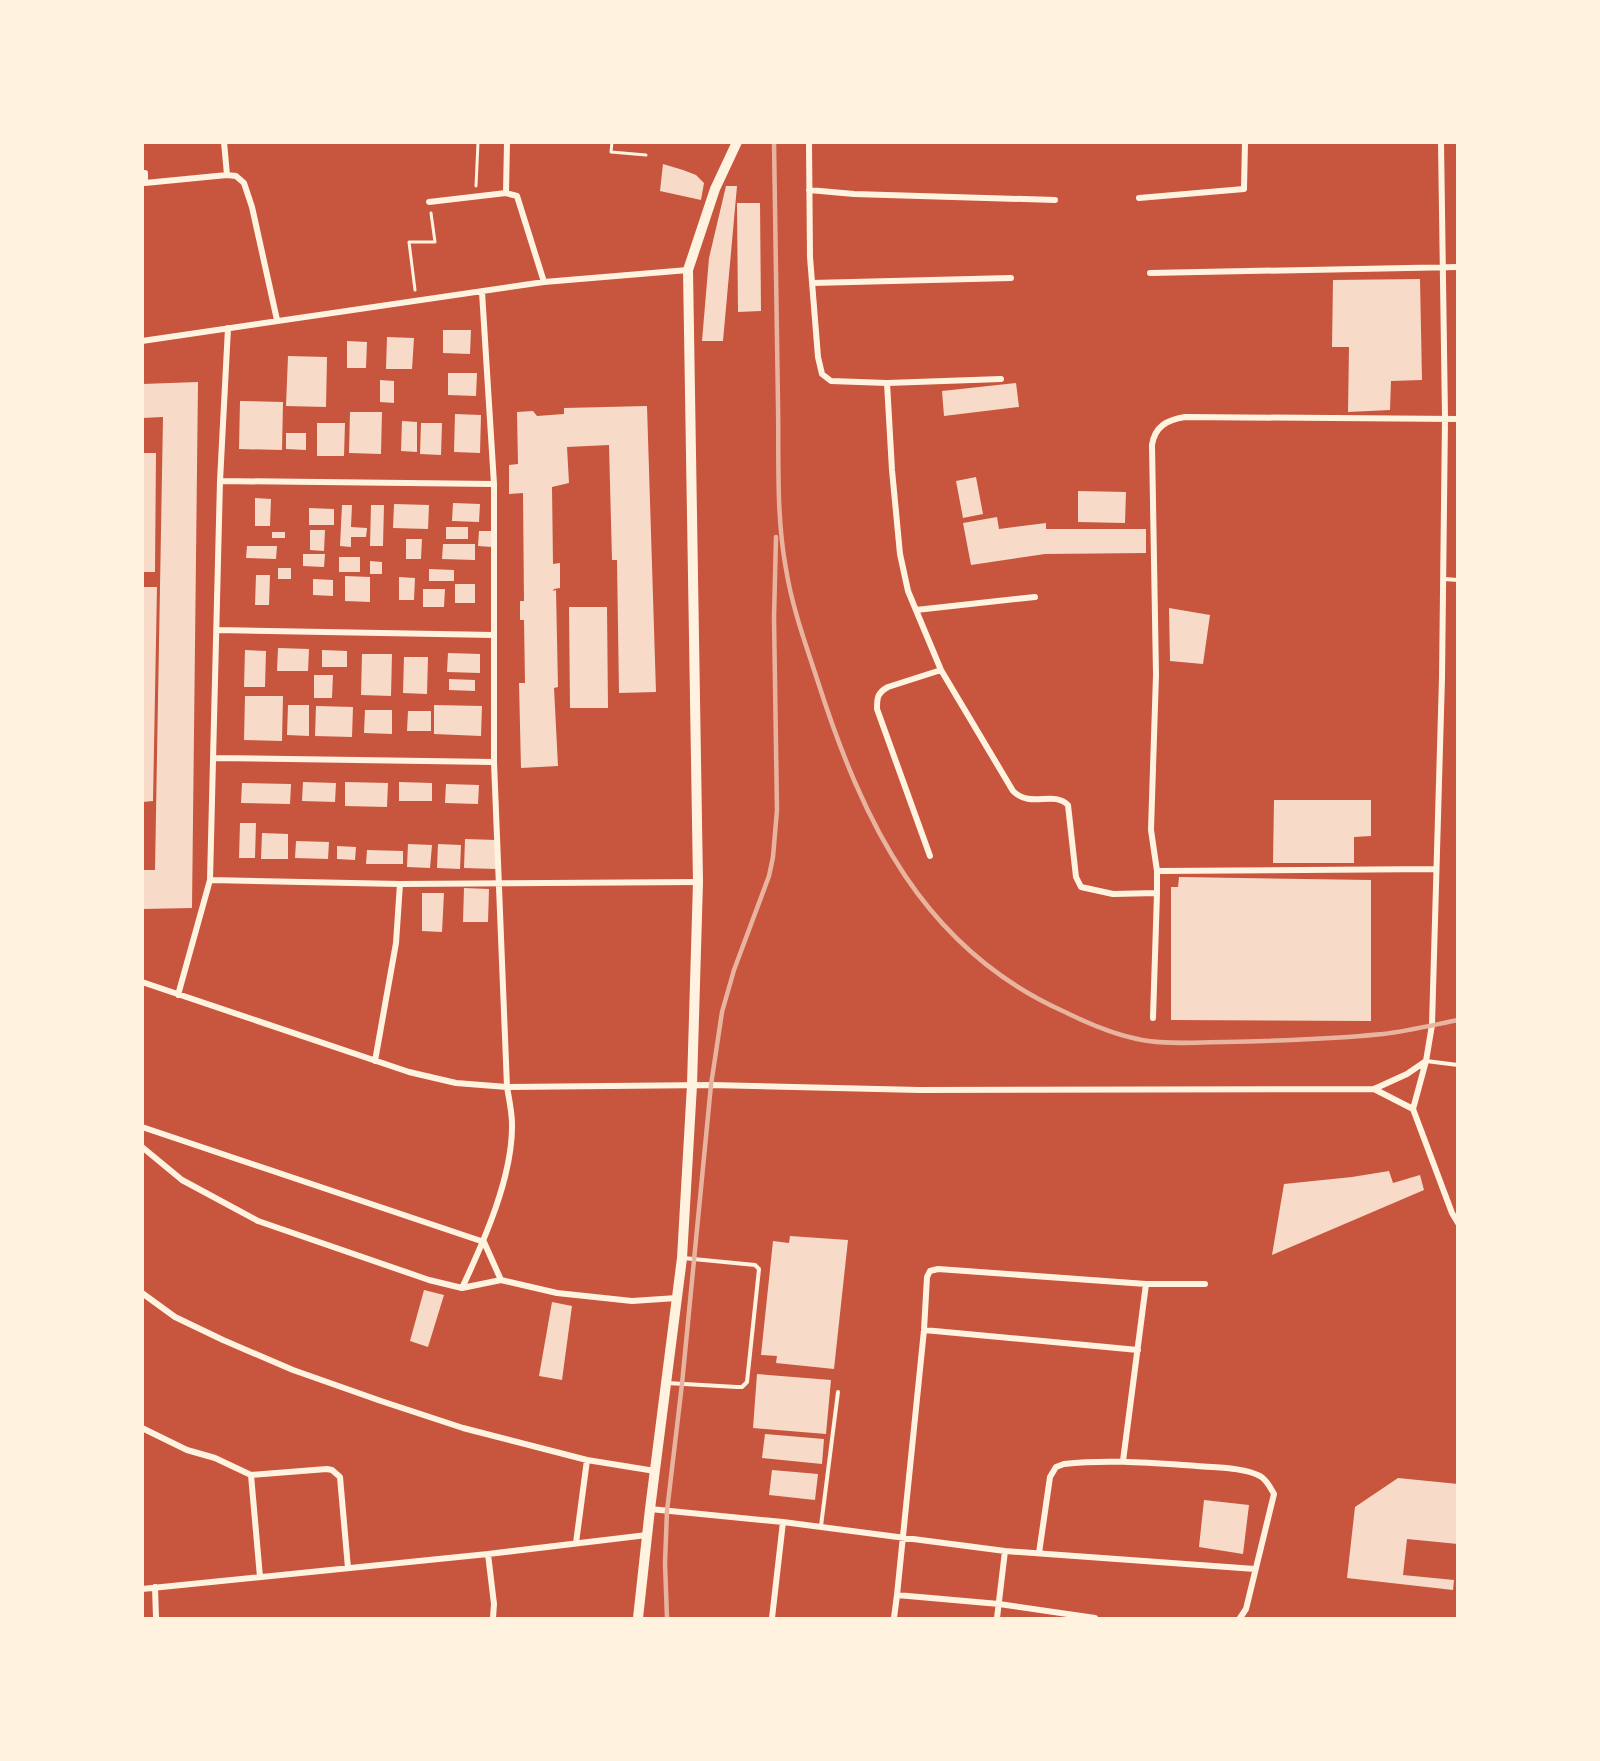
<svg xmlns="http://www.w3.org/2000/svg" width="1600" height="1761" viewBox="0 0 1600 1761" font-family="'PT Sans Narrow',sans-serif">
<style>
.building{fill:#f7dbc8}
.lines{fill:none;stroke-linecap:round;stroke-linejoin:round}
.path{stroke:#fff3e0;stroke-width:3}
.service{stroke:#fff3e0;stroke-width:4}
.minor{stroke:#fff3e0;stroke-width:6}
.tertiary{stroke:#fff3e0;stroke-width:10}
.rail{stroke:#e9b49f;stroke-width:4.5}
</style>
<rect width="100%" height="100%" fill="#c8553d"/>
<path class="building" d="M663,164L683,170L696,175L704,183L701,200L660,191Z
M726,186H737L723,341H702L709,258Z
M737,203H760L761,311L738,312Z
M1420,279L1422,380L1391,381L1390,410L1348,412L1349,347H1332L1333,280Z
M443,330H471L470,354L443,353Z
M387,337L414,338L412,369H386Z
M347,341L367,342L366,368H347Z
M288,356L327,357L326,407L286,406Z
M448,373H477L476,396L448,395Z
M380,380L394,381V403L380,402Z
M198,382L192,908L142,909V870H155L163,417L142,418V384Z
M1016,383L1019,407L944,416L942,391Z
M240,401L283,402L282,450L239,449Z
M647,406L656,692L619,693L617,560H612L609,445L567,447L569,483L552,487L553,564L560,563V588L554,589L553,591L556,590L558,687L554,688L558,766L521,768L519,683H525L524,620H520V601H524L523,493L509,494V465L518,464L517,412L533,411L537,416L564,414V408Z
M350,412H382L381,454L349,453Z
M455,414L481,415L480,453L454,452Z
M402,421L417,422V452L401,451Z
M317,423H345L344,456H317Z
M421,423H442L441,455L420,454Z
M286,433H306V450L286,449Z
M142,453H156L155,572H142Z
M976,477L983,514L963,518L956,481Z
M1078,491L1126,492L1125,523L1078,522Z
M255,498L271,499L270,526H255Z
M453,503L480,504L479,522L452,521Z
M394,504L429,505L428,529L393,528Z
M342,505H352L351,527L367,528L366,537H351V547L340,546Z
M371,505H384L383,546H370Z
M309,508L334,509V525H309Z
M997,517L999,529L1046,523V529H1146V553L1045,554L971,565L963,523Z
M446,527H468V539H446Z
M310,530H325L324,551L310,550Z
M479,531H492V547L478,546Z
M272,532H285V538H272Z
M406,539H422L421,559H406Z
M443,544H475V560L442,559Z
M247,546H277L276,559L246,558Z
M303,554H325L324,567L303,566Z
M339,557H360V572H339Z
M370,561L382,562V574H370Z
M278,568H291V579H278Z
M429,569L454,570V581H429Z
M256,575H270L269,605H255Z
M345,576L370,577V602L345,601Z
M399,577L415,578L414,600H399Z
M313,579L333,580V596L313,595Z
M455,584H475V603H455Z
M142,587H157L153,801L142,802Z
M423,589H445L444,607H423Z
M569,607H607L608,708H570Z
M1169,608L1210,615L1203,664L1170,661Z
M278,648L309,649L308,671H277Z
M245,650L266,651L265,687H244Z
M322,650L347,651V667H322Z
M448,653L480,654V673L447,672Z
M362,654H392L391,696L361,695Z
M404,657H428L427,694L403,693Z
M314,675H333L332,698H314Z
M449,679L475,680V691L449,690Z
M245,696H283L282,741L244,740Z
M288,705H309V736L287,735Z
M434,705L482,706L481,736L434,734Z
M316,706L353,707L352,737L315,736Z
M365,710H392V734L364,733Z
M408,711H431V731H407Z
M303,782L336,783L335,802L302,801Z
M345,782L388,783L387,807L345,806Z
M399,782L432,783V801H399Z
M242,783L291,784L290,804L241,803Z
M446,784L479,785L478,804L445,803Z
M1274,800H1371V836L1354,837V863H1273Z
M240,823H256L255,858H239Z
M262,833L288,834V859H261Z
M465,839L497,840L496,869L464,868Z
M296,841L329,842L328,859L295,858Z
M408,844L432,845L430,868L407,867Z
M438,844L461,845L460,869L437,868Z
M337,846L356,847L355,860L337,859Z
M367,850L403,851V864H366Z
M1179,877L1371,880V1021L1171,1020V887H1178Z
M464,888L489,889L488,922H463Z
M422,893H444L442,932L422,931Z
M1389,1171L1393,1183L1420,1175L1424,1190L1272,1255L1284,1184L1352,1177Z
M790,1236L848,1240L834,1369L776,1363L777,1356L761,1355L773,1241L789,1243Z
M424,1290L444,1295L428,1347L410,1341Z
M552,1302L572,1306L562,1380L539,1376Z
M757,1374L831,1380L826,1434L753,1428Z
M765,1434L824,1439L822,1464L762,1458Z
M772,1470L818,1474L815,1500L769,1495Z
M1398,1478L1458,1484V1544L1407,1539L1403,1575L1454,1580L1453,1590L1347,1578L1355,1507Z
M1204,1500L1249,1505L1243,1554L1199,1547Z"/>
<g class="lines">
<path class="path" d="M612,142L611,152L646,155
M476,186L478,142
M415,290L409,242H435L431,213"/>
<path class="service" d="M1444,579L1458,580
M1426,1061L1458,1065
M667,1383L737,1387H742L747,1382L759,1269L755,1265L683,1258
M821,1526L838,1392"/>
<path class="minor" d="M224,142L227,175
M809,142L810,257L818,357L822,374L831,381L887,383L1001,379
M142,173H145V183L227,175L236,176L244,183L252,207L277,320
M809,190L854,194L1055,200
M506,193L507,142
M1139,198L1244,189L1245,142
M429,202L506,193L517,196L544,282
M1150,273L1458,267
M812,283L1011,278
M142,341L544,282L688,270
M887,383L892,470L900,554L908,591L941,670L1013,791C1031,809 1053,790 1068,805L1076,877L1081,887L1113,894L1157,893V871L1151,830L1156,675L1152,445C1155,426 1167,420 1185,417L1458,419
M220,481L494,484
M916,610L1035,597
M218,630L494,635
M214,758L494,762
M930,856L877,709C877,698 877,693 888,687L941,670
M1157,871L1436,869
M210,880L400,884L698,882
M142,982L409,1072L456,1083L507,1087L711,1085L919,1090L1374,1089L1407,1074L1426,1061
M178,995L210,880L220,481L228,328
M1153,1018L1157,893
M375,1061L396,943L400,884
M1374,1089L1413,1109
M1413,1109L1426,1061L1432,1025L1442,678L1445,418L1441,142
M1413,1109L1452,1213L1458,1223
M142,1127L484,1242L501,1280
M142,1147L182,1180L258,1221L429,1280L462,1288L501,1280L557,1293L632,1301L677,1298
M1146,1284H1205
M462,1288C484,1241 513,1176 512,1124C512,1112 509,1099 507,1087L494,762V484L482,292
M142,1293L175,1317L223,1340L293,1370L381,1401L463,1428L587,1460L655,1471
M924,1330L1138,1350
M142,1428L187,1450L215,1458L251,1475L260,1577
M251,1475L327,1469L332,1470L340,1477L348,1568
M650,1509L783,1522L1005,1551L1255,1569
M576,1543L587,1460
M1039,1553L1050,1477L1056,1467L1064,1464C1108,1459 1152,1463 1197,1466C1217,1468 1242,1467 1260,1476C1267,1480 1270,1487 1274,1494L1246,1609L1240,1618
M488,1554L494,1604L493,1618
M155,1587L156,1618
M142,1589L488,1554L647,1535
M772,1618L783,1522
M894,1618L897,1595
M997,1618L1005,1551
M1095,1618L999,1604L897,1595L924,1330L927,1277L930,1271L938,1269L1146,1284L1123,1461"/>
<path class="tertiary" d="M638,1618L650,1509L682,1258L692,1085L698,882L688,270L715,189L737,142"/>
<path class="rail" d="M774,142C775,230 777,317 778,404C779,459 776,515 786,569C792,607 806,645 818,682C863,822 923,949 1065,1012C1089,1024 1115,1035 1142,1040C1169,1045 1198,1042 1225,1042C1277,1041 1331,1039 1383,1034C1408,1031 1433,1025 1458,1020
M667,1618L665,1563L667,1511L682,1384L711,1085L722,1012L734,970L769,876L773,857L777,810L774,618L776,537"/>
</g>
<rect width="1600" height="1761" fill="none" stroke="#fff3e0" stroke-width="288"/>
</svg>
